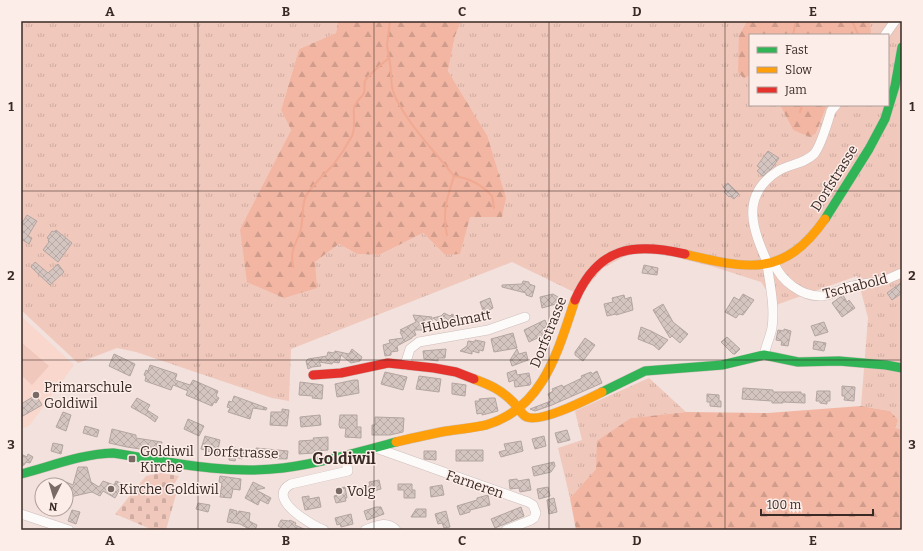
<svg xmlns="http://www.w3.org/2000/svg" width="923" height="551" viewBox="0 0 923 551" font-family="Bitter,serif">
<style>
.built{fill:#f9d7cd}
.grass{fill:url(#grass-tufts)}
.forest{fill:url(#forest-firs)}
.cemetery{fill:url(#cemetery-stones)}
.pitch{fill:#f1c8bc}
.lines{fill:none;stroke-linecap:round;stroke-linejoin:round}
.stream{stroke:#f1a992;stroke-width:2}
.building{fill:url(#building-cross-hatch);stroke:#b3a5a1}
.street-casing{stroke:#cdbeb9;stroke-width:10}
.fast-casing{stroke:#cdbeb9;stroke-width:10}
.slow-casing{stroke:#cdbeb9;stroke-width:10}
.jam-casing{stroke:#cdbeb9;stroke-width:10}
.street{stroke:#fdfafa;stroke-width:9}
.fast{stroke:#30b455;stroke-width:9}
.slow{stroke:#ff9f0a;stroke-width:9}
.jam{stroke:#e5322d;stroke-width:9}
.grid{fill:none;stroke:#392a26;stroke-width:1;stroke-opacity:0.55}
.poi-dot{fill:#7a6a66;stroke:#fdede8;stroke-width:1.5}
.labels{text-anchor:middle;stroke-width:3;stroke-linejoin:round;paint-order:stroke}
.street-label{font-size:14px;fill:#392a26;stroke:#fdede8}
.poi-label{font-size:14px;fill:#392a26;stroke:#fdede8;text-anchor:start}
.quarter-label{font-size:16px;font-weight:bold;fill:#392a26;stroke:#fdede8}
.neatline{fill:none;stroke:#392a26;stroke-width:1.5}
.grid-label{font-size:13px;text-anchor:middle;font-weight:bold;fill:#392a26}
</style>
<defs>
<pattern id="grass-tufts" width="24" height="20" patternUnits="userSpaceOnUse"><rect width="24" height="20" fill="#f1c8bc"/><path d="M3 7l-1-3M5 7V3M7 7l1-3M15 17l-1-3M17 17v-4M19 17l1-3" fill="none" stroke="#cfaca1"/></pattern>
<pattern id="forest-firs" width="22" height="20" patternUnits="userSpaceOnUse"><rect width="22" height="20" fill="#f2b6a3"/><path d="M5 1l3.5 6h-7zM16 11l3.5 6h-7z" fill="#d09d8c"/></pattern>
<pattern id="cemetery-stones" width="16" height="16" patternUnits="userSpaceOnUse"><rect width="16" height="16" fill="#f1c8bc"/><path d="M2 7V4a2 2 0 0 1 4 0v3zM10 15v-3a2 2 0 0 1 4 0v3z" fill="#cfaca1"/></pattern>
<pattern id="building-cross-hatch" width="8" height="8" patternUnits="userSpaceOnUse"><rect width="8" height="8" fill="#d4c5c0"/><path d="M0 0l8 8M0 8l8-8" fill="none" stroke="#b7a9a5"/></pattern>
</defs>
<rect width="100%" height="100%" fill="#f2e1dc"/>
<path class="built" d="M21,316L74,365L29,426L21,429Z"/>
<path class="grass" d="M21,21H338L336,33L299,49L281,110L291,130L240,229L315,262L339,244L357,254L379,255L423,233L445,255L487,135L448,71L455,36L461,21H747L739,35L744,79L750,75V105H780L793,130L816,133L827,105H888V35H870V21H902V430L895,429L890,411L861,406L868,318L857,276L776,305L761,282L711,266L658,253L629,254L603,268L580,295L512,262L291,349L289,401L272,398L136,352L117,348L78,363L21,310Z
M649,378L686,412L631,418L596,469L570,498L558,448L582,440L575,411Z"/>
<path class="forest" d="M338,21H461L455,36L448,71L487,135L506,198L502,217H470L460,254L445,255L423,233L379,255L357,254L339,244L315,262L317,288L284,298L247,282L240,229L291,130L281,110L299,49L336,33Z
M747,21H870L871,35H750V75L744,79L738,72L739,35Z
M780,105H827L816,133L810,137L793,130Z
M861,406L890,411L898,420L895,428L902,430V530H576L570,498L596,469L597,441L631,418L686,412L768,413Z"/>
<path class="cemetery" d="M161,473L179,476L172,488L177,491L166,530H153L115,514L146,476Z"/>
<path class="pitch" d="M21,342L49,366L32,385L21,375Z"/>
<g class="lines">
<path class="stream" d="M852,21L858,34
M793,35L796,21
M389,58C392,69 390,81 393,91C402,118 436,153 454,176C469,178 482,185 492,196L494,208
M800,112L802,105
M447,235C442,212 447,198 454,176
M293,267C290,249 295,247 300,232C304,221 301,206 306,196C313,184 325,174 334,164C340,156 347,145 352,136C356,127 353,117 354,109C355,101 361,99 364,93C365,90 364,85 365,81C367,76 383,63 389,58L387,45L390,21"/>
</g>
<path class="building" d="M768,151L779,158L772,168L763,176L757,171L760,168L757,166Z
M728,183L739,194L734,199L730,196L729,197L724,192L726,190L723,187Z
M27,215L37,221L28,236L32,238L29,244L21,239V225Z
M56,230L72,243L58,262L43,250L49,242L48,241L49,239L47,238L52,231L54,232Z
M35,262L48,273L58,264L64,272L50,285L31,267Z
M644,265L658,268L657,275L642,273Z
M523,281L529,282V284L535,286L532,297L526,295V293L502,287V285L522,284Z
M902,282V293L892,300L887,293Z
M553,294L558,297L559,300L556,304L542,308L540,297Z
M743,294L754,300L743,315L739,314L736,318L725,312L734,297L739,300Z
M624,295L625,299L631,297L633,310L616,315V314L607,316L604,304L613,302L612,298Z
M843,295L847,302L849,300L855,308L842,317L832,303Z
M490,298L493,308L484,313L480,302Z
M663,304L673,322L688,334L680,343L672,336L670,338L653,310Z
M444,313L450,316L452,314L455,316L457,314L462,318L458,323L452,324L450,327L445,323L443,325L433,318L441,316Z
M413,315L432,317V328L425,327V330H414L416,335L412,337V338L397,346L398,351L391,352V355L385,356L383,345L390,343L389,340L403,338L400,332L403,331L400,330L416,322Z
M545,320L550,332L529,342L524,330Z
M824,322L828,332L815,336L811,326Z
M641,327L651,331L668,340L659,350L653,345L638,339Z
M784,329L791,331L788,346L781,345L782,341L776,340L778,330L784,331Z
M513,333L517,348L494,352L491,339Z
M727,337L740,349L735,354H733L721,342Z
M585,338L595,345L583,361L575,355V352Z
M475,340L485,342L483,351L479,350V353L472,351V354L460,351L467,346L468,341L475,342Z
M814,341L826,343L824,351L813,349Z
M352,349L362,357L360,361L351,363L341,355L339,363L333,362L332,364L319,362L321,366L312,367L308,369L306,361L308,359L327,356L328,352L334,353L335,351L349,354Z
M446,349L445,358H438V361L424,359L423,351Z
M517,349L519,354L526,352L528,360L512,366L510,360Z
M114,354L135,364L130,376L109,366Z
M150,365L177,374L175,380L190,385L193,380L218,391L216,396L219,398L216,403L214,402L212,406L186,395L188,391L176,386L173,385L171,390L145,381L146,376L144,375L146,370L148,371Z
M516,370L517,375L529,373L531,383L530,385L515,387L514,380L509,382L507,373Z
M597,371L602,383L552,405L535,411L530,409L551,401L548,394L553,391L552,389L562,385L563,387L582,378L581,376L591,372L592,374Z
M385,372L407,377L403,390L381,384Z
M419,376L441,379L439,392L416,389Z
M354,380H358L359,393L337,397L335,384Z
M300,382L323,385L322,399L312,398L313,396L299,395Z
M452,383L466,385L465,396L452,394Z
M842,386L855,387L854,401L844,400L845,396H842Z
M743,388L773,390V392H801V394H805V403L783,402V403H772V401L742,399Z
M817,391H830V401H827V404L820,403V401H816Z
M707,394L719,395V401H721V407L710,406V402H707Z
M36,395L42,405L21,417V404Z
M234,396L267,408L266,410L253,408L250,419L228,412L230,408L227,407L229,401L232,402Z
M137,398L150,405L147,410L158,417L155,422L147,416L131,407Z
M491,398H495L498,411L482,415V413L477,414L475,401H480L479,399Z
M282,409L289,410L287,426L270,425L271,412H282Z
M63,412L71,415L66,431L56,427Z
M320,415L321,425L301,427L300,417Z
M340,415H357V427H361V438L345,437L346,428H340L339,425Z
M375,417L404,418L403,432L390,435H372V425H375Z
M188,419L204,426L199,436L184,429Z
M85,426L99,430L97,437L83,433Z
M112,429L136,435V438L162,442L160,452L127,447L109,443Z
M567,430L570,440L558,443L555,433Z
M205,436L220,440L217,454L201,449Z
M544,436L546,446L535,449L532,439Z
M328,437V450L314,451V453L299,454V441L314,440L313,438Z
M521,441L523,451L501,457L499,452L506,450L504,444Z
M53,443L63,445L61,454L51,451Z
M234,448L244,450L242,459L236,457L235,461L229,460L230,453H233Z
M256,448L288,451L287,459L255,458Z
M456,450H483V461H456Z
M424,451H436V460L424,459Z
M21,454L27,457L28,454L33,457L30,463L26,462L24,465L21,466Z
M554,462L555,466L551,472L534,476L532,467Z
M78,467H87L91,482L99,487L103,481L114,485L116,481L123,484L115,498L103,491L100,496L92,492L70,497L71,494L66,492V482L73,485Z
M220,476L241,479L240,490L233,489L231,498L220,497L222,483L219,482Z
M517,479L518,481L529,479L531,490L520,492L519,488L510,489L509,480Z
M379,480L381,489L358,495L357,489L370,486L369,482Z
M253,482L265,488L256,490L271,498L268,504L260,500L258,505L245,498Z
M398,484H412V490H415V498H404V490H398Z
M442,485L444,495L431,497L430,487Z
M345,487L347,498H345L346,501L336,503L334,496L337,495L335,489Z
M548,487L550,496L539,499L537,489Z
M488,495L490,505L470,510V512L460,515L457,506L477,500V498Z
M309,496V499L319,497L321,507L305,510L302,497Z
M554,498L557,512L549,514L547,500Z
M198,503L210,505L208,512L196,509Z
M376,507H381L384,514L367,520L364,511Z
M521,507L524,516L495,528L491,519Z
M230,509L237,511L236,517L239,511L250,513L249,521L257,525L255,530H251L240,524L227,522Z
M416,509H426V517H411Z
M72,510L80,512L76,524L68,521Z
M446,511L450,527L444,528L442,523L438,524L435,514Z
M351,514L353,524L341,527L340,524L337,525L335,518Z
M281,520L289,521L290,520L296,523L295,525L306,530H286L278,526Z"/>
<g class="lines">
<defs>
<path id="street" d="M885,35L895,21
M774,263C781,281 802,297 822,296C831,295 839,290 848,287C860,284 873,283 885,280C891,278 896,275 902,273
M768,264C753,230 739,196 778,171C790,164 804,164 814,154C821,146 828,121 831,111L836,105
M764,355C766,346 770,337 772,328C775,306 770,285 767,264
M405,365L410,349L419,342L488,330L525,317
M376,448L528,502L533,505L536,513L534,518L531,520L506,530
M21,514L69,530
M324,530C311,525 265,498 291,484L348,471L345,456
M365,530C376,526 387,520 396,530"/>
<path id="fast" d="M825,219L869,149L885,119L895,86L902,47
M602,392L645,371L722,365L764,355L798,362L839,361L886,365L902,368
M21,474C52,466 81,454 113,453C169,462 226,475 283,468C321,463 359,452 396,442"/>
<path id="slow" d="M685,254C747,269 784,278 825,219
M474,379C490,385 500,389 513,402C517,406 520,412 525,416C537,425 588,399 602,392
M396,442C413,438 430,434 447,431C460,429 473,428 486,425C544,408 558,350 575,300"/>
<path id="jam" d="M575,300C598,247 633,242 685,254
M313,375L341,373L388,363L434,368L456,372L474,379"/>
</defs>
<use href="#street" class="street-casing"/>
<use href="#fast" class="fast-casing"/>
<use href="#slow" class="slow-casing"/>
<use href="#jam" class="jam-casing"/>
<use href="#street" class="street"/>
<use href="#fast" class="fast"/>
<use href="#slow" class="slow"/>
<use href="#jam" class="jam"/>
</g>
<path class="grid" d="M198,21V530M374,21V530M549,21V530M725,21V530M21,191H902M21,360H902"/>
<g class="poi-dot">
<circle cx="36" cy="395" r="4"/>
<rect x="128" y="455" width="8" height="8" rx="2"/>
<circle cx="111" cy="489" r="4"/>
<circle cx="339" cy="491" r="4"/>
</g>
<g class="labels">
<g class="street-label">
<text transform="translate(834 178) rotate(-58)" y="5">Dorfstrasse</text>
<text transform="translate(855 286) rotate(-14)" y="5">Tschabold</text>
<text transform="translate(456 321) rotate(-11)" y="5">Hubelmatt</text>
<text transform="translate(548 332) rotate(-68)" y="5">Dorfstrasse</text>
<text transform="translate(241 452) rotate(2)" y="5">Dorfstrasse</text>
<text transform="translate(475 484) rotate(19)" y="5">Farneren</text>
</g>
<g class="poi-label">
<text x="44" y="392">Primarschule<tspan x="44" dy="16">Goldiwil</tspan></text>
<text x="140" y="456">Goldiwil<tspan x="140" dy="16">Kirche</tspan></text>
<text x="119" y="494">Kirche Goldiwil</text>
<text x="347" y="496">Volg</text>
</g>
<g class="quarter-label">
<text x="344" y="464">Goldiwil</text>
</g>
</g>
<rect width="923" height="551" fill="none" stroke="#fdede8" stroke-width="44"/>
<rect x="749" y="34" width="140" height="72" fill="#fdede8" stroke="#af9f9a"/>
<rect x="757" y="47" width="20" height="6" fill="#30b455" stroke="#af9f9a"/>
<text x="785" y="54" font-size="12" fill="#392a26">Fast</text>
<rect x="757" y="67" width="20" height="6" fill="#ff9f0a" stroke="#af9f9a"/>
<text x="785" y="74" font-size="12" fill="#392a26">Slow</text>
<rect x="757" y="87" width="20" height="6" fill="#e5322d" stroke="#af9f9a"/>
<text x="785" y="94" font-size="12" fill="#392a26">Jam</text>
<g transform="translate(54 497) rotate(185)"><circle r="19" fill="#fdede8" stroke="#af9f9a"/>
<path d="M0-3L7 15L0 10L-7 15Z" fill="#7a6a66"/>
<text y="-6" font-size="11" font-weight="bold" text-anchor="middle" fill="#392a26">N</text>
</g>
<path d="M761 509v6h112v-6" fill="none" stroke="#392a26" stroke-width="2"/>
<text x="767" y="509" font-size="12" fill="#392a26" stroke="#fdede8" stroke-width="3" paint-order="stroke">100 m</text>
<rect x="22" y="22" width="879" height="507" class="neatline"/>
<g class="grid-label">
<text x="110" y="16">A</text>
<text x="286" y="16">B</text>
<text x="462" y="16">C</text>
<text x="637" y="16">D</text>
<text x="813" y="16">E</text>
<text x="11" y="111">1</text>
<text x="912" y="111">1</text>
<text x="11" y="280">2</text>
<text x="912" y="280">2</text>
<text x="11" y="449">3</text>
<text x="912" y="449">3</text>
<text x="110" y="545">A</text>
<text x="286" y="545">B</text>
<text x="462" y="545">C</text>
<text x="637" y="545">D</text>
<text x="813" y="545">E</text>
</g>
</svg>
